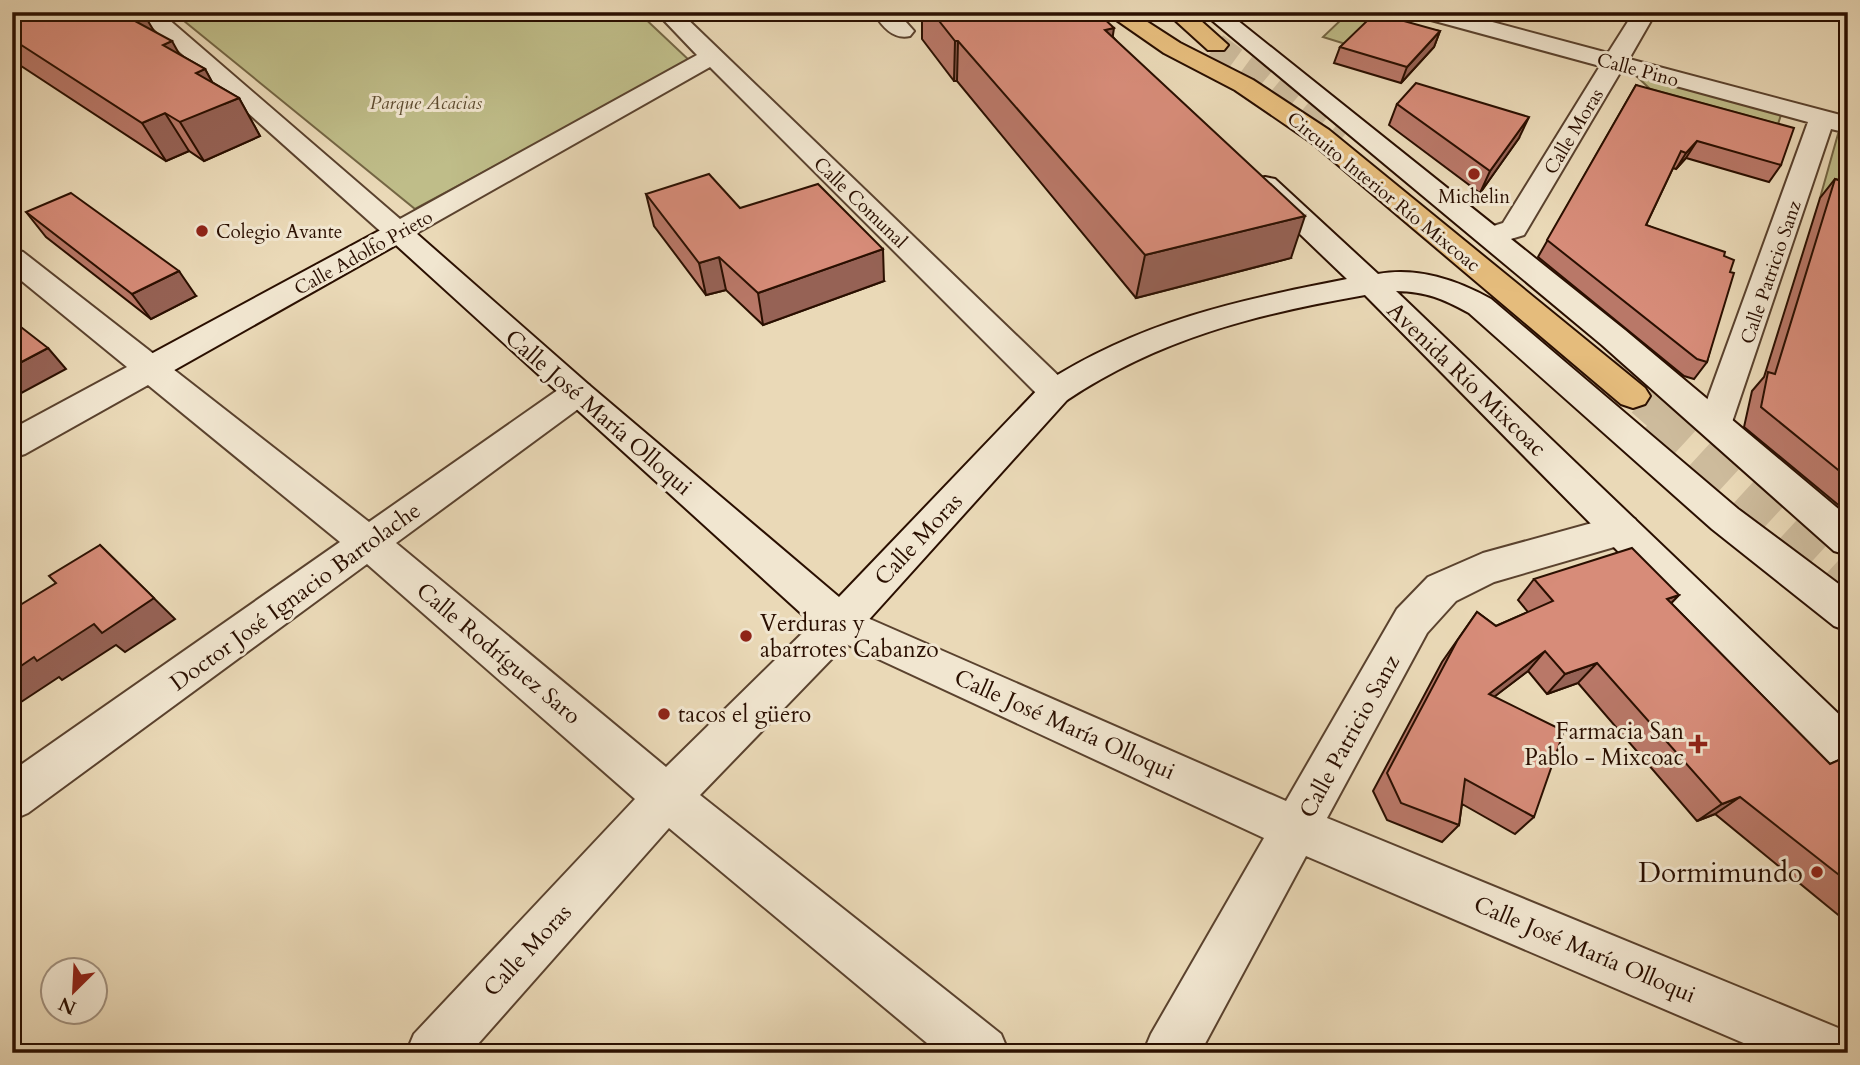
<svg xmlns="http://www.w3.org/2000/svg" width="1860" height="1065" viewBox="0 0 1860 1065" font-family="Cardo,serif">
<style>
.green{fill:#bfbd89;stroke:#746644;stroke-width:2}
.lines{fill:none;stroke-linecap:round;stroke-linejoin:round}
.highway-tunnel-far2{stroke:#cdbb9c;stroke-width:24;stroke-dasharray:24 12;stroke-linecap:butt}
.highway-tunnel-far1{stroke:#cdbb9c;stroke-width:32;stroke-dasharray:32 16;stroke-linecap:butt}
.highway-tunnel{stroke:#cdbb9c;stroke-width:39;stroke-dasharray:39 19;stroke-linecap:butt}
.street-casing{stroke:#5a422e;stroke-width:4}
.secondary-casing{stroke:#2a0f00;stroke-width:4}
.highway-casing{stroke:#2a0f00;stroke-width:4}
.street{fill:#f1e6d0;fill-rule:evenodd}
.secondary{fill:#f1e6d0;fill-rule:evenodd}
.highway{fill:#e5bc7c;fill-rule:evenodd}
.wall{fill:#b97868;stroke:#2a0f00;stroke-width:2}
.shaded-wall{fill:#966255;stroke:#2a0f00;stroke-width:2}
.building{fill:#d78c79;stroke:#2a0f00;stroke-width:2}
.poi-dot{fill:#8f2418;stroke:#f1e6d0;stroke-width:2.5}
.labels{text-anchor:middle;stroke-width:6;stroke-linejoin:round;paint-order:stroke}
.far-street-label{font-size:19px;fill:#2a0f00;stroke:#f1e6d0}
.far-park-label{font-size:19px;font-style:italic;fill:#5e4c30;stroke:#f1e6d0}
.far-poi-label{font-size:19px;fill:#2a0f00;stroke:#f1e6d0}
.street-label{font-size:23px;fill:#2a0f00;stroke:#f1e6d0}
.poi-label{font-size:23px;fill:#2a0f00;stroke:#f1e6d0;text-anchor:start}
.near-poi-label{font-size:28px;fill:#2a0f00;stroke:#f1e6d0;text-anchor:end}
</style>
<rect width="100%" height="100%" fill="#ead9b7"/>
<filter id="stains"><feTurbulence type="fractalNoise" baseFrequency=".00286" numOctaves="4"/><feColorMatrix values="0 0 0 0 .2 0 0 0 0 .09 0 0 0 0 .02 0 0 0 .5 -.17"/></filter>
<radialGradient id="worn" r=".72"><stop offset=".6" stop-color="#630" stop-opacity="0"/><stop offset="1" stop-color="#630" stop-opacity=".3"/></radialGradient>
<path class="green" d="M173,12H638L690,61L415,209Z
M1346,15L1386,26L1384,56L1323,37Z
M1627,67L1783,109L1778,124L1650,89Z
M1838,134L1848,137L1846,206L1820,198Z"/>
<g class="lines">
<path class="highway-tunnel-far2" d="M1216,45L1258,76L1338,143"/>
<path class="highway-tunnel-far1" d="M1606,369L1660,416"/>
<path class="highway-tunnel" d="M1658,414L1848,589"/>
<defs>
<path id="street" d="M135,12H160L400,219L697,55L656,12H680L1067,384L1072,392L1067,400L1055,404L1043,400L710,67L408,238L398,241L388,238Z
M873,12H897L914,31L910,36C893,40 882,26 873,12Z
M1417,12H1455L1608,53L1634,12H1656L1629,59L1848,117V133L1831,129L1728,434L1716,438L1704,434L1698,425L1808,122L1621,71L1524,235L1491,245L1481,242L1476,236L1481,230L1503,223L1600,66L1420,17Z
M12,249L23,252L369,522L565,385L577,381L589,385L594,393L589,401L396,543L666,767L825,611L840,606L1286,801L1397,609L1428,577L1483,553L1621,515L1635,519L1640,530L1635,541L1494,582L1456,601L1427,633L1327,818L1848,1032V1053H1767L1306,856L1200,1053H1143L1151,1034L1264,838L846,644L700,795L1001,1034L1009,1053H939L669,828L470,1053H406L414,1034L635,799L367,564L28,813L12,820V771L340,542L148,385L25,454L12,458V429L127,367L12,273Z"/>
<path id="secondary" d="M1202,12H1227L1625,330L1848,517V555L1834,551L1602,345Z
M1265,177L1275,179L1378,274C1419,267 1456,280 1491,299L1738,509L1848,591V631L1834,626L1712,529L1469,313C1442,298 1427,292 1396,291L1848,723V774L1832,768L1365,295C1256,314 1160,338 1067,400L855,635L840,640L825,635L396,245L162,377L150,380L138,377L133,369L138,361L388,226L398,223L408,226L589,385L839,597L1043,384C1141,321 1235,301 1347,279L1255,191L1251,185L1255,179Z"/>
<path id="highway" d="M1105,12H1132L1180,43L1253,80L1329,130L1645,388L1650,396L1645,404L1633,408L1621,404L1311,142L1235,90L1164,53Z
M1166,12H1191L1228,45L1224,50H1208Z"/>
</defs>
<use href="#street" class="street-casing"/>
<use href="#secondary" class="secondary-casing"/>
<use href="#highway" class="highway-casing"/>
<use href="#street" class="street"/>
<use href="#secondary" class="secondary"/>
<use href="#highway" class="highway"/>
</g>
<path class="wall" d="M12,12L154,32L179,54L205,69L212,82L239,98L260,136L204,161L189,151L166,161L12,60Z
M922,12H1097L1113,37L1291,258L1136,298L957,81H954L922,39Z
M1382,20L1440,31L1434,47L1401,83L1334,63L1340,47Z
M1636,85L1781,165L1769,182L1686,158L1676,169L1673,168L1646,225L1724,256L1730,272L1707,362L1694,379L1684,376L1538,257Z
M1397,104L1519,138L1480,193L1389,125Z
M1835,179L1848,183V513L1744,427L1752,391L1764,377L1820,198Z
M646,194L740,208L884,281L763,325L726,290L706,295L654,226Z
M26,212L196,296L151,319L46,237Z
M1534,579L1679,595L1671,603L1830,764L1848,756V923L1715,814L1697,821L1578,683L1547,694L1528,671L1495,696L1534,817L1515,834L1462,804L1459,825L1442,842L1387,820L1373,791L1442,662L1477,612L1496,626L1528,612L1518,600Z"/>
<path class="shaded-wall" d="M145,16L167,53L133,20Z
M1114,28L1108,68L1105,30Z
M1440,31L1434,47L1401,83L1407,67Z
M172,41L193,79L163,45Z
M955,41H958L957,81H954Z
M205,69L224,104L239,98L260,136L204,161L180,122L196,73Z
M165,113L189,151L166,161L142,123Z
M1529,117L1519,138L1480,193L1490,171Z
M1697,141L1686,158L1676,169L1686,153Z
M1305,216L1291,258L1136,298L1145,255Z
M883,249L884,281L763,325L758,293Z
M719,257L726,290L706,295L699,263Z
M179,271L196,296L151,319L132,294Z
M48,348L66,369L12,398V367Z
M100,545L175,619L125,652L116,645L62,680L59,677L12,708V672Z
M1679,595L1659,616L1667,599Z
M1545,651L1528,671L1473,713L1489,694Z
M1597,663L1578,683L1547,694L1565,674Z
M1740,797L1715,814L1697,821L1722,804Z"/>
<path class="building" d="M12,12H139L145,16L133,20L172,41L163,45L205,69L196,73L239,98L180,122L165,113L142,123L12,39Z
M932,12H1097L1114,28L1105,30L1305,216L1145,255L958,41H955Z
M1386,16L1440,31L1407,67L1340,47L1371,17L1382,20Z
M1416,83L1529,117L1490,171L1397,104Z
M1636,85L1794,128L1781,165L1697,141L1686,153L1681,151L1646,225L1725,252L1724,256L1734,260L1730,272L1734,273L1707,362L1697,359L1547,240Z
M709,174L740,208L818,184L883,249L758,293L719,257L699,263L646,194Z
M1835,179L1848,183V478L1761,407L1768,372L1775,374Z
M71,193L179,271L132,294L26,212Z
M17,324L48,348L12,367V326Z
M100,545L154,598L102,633L94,624L37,661L34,657L12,672V610L56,583L49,576Z
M1632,548L1679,595L1667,599L1830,764L1848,756V882L1740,797L1722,804L1597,663L1565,674L1545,651L1489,694L1564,731L1534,817L1465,779L1459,825L1401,803L1387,773L1457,641L1477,612L1496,626L1553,601L1534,579Z"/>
<g class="poi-dot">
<circle cx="1474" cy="174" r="7"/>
<circle cx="202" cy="231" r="7"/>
<circle cx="746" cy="636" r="7"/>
<circle cx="664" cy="714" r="7"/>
<path d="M1694.5 733.5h7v7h7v7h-7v7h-7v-7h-7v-7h7z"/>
<circle cx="1817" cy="872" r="7"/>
</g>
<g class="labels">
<g class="far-street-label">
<text transform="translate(1638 69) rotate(15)" y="7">Calle Pino</text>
<text transform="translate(1573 131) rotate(-59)" y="7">Calle Moras</text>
<text transform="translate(1384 191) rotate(39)" y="7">Circuito Interior Río Mixcoac</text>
<text transform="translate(861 202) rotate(44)" y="7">Calle Comunal</text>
<text transform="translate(363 252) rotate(-29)" y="7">Calle Adolfo Prieto</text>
<text transform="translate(1770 272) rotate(-71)" y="7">Calle Patricio Sanz</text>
</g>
<g class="far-park-label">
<text x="426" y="109">Parque Acacias</text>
</g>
<g class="far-poi-label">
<text x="1474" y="203">Michelin</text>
<text x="216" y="238" text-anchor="start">Colegio Avante</text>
</g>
<g class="street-label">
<text transform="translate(1467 379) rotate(44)" y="8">Avenida Río Mixcoac</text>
<text transform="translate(599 412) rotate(41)" y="8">Calle José María Olloqui</text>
<text transform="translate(918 539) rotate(-47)" y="8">Calle Moras</text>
<text transform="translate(295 596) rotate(-36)" y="8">Doctor José Ignacio Bartolache</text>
<text transform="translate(499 653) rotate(40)" y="8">Calle Rodríguez Saro</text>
<text transform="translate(1065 724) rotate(24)" y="8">Calle José María Olloqui</text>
<text transform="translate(1349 736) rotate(-61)" y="8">Calle Patricio Sanz</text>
<text transform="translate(1585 949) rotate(23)" y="8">Calle José María Olloqui</text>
<text transform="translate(527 950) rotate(-47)" y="8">Calle Moras</text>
</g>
<g class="poi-label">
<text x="760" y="631">Verduras y<tspan x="760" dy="26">abarrotes Cabanzo</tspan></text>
<text x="678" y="722">tacos el güero</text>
<text x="1684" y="739" text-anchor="end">Farmacia San<tspan x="1684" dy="26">Pablo - Mixcoac</tspan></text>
</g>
<g class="near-poi-label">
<text x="1803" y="882">Dormimundo</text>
</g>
</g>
<rect width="1860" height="1065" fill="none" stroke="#ead9b7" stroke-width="42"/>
<rect x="14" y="14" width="1832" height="1037" fill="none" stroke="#2a0f00" stroke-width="3.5"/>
<rect x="21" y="21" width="1818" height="1023" fill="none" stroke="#2a0f00" stroke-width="2"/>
<g transform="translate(74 991) rotate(204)"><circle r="33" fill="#f1e6d0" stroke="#a1907d" stroke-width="2"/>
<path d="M0-5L12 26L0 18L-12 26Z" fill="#8f2418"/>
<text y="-10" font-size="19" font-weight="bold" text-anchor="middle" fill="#2a0f00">N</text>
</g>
<rect width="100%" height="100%" filter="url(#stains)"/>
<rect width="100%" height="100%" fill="url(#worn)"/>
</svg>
